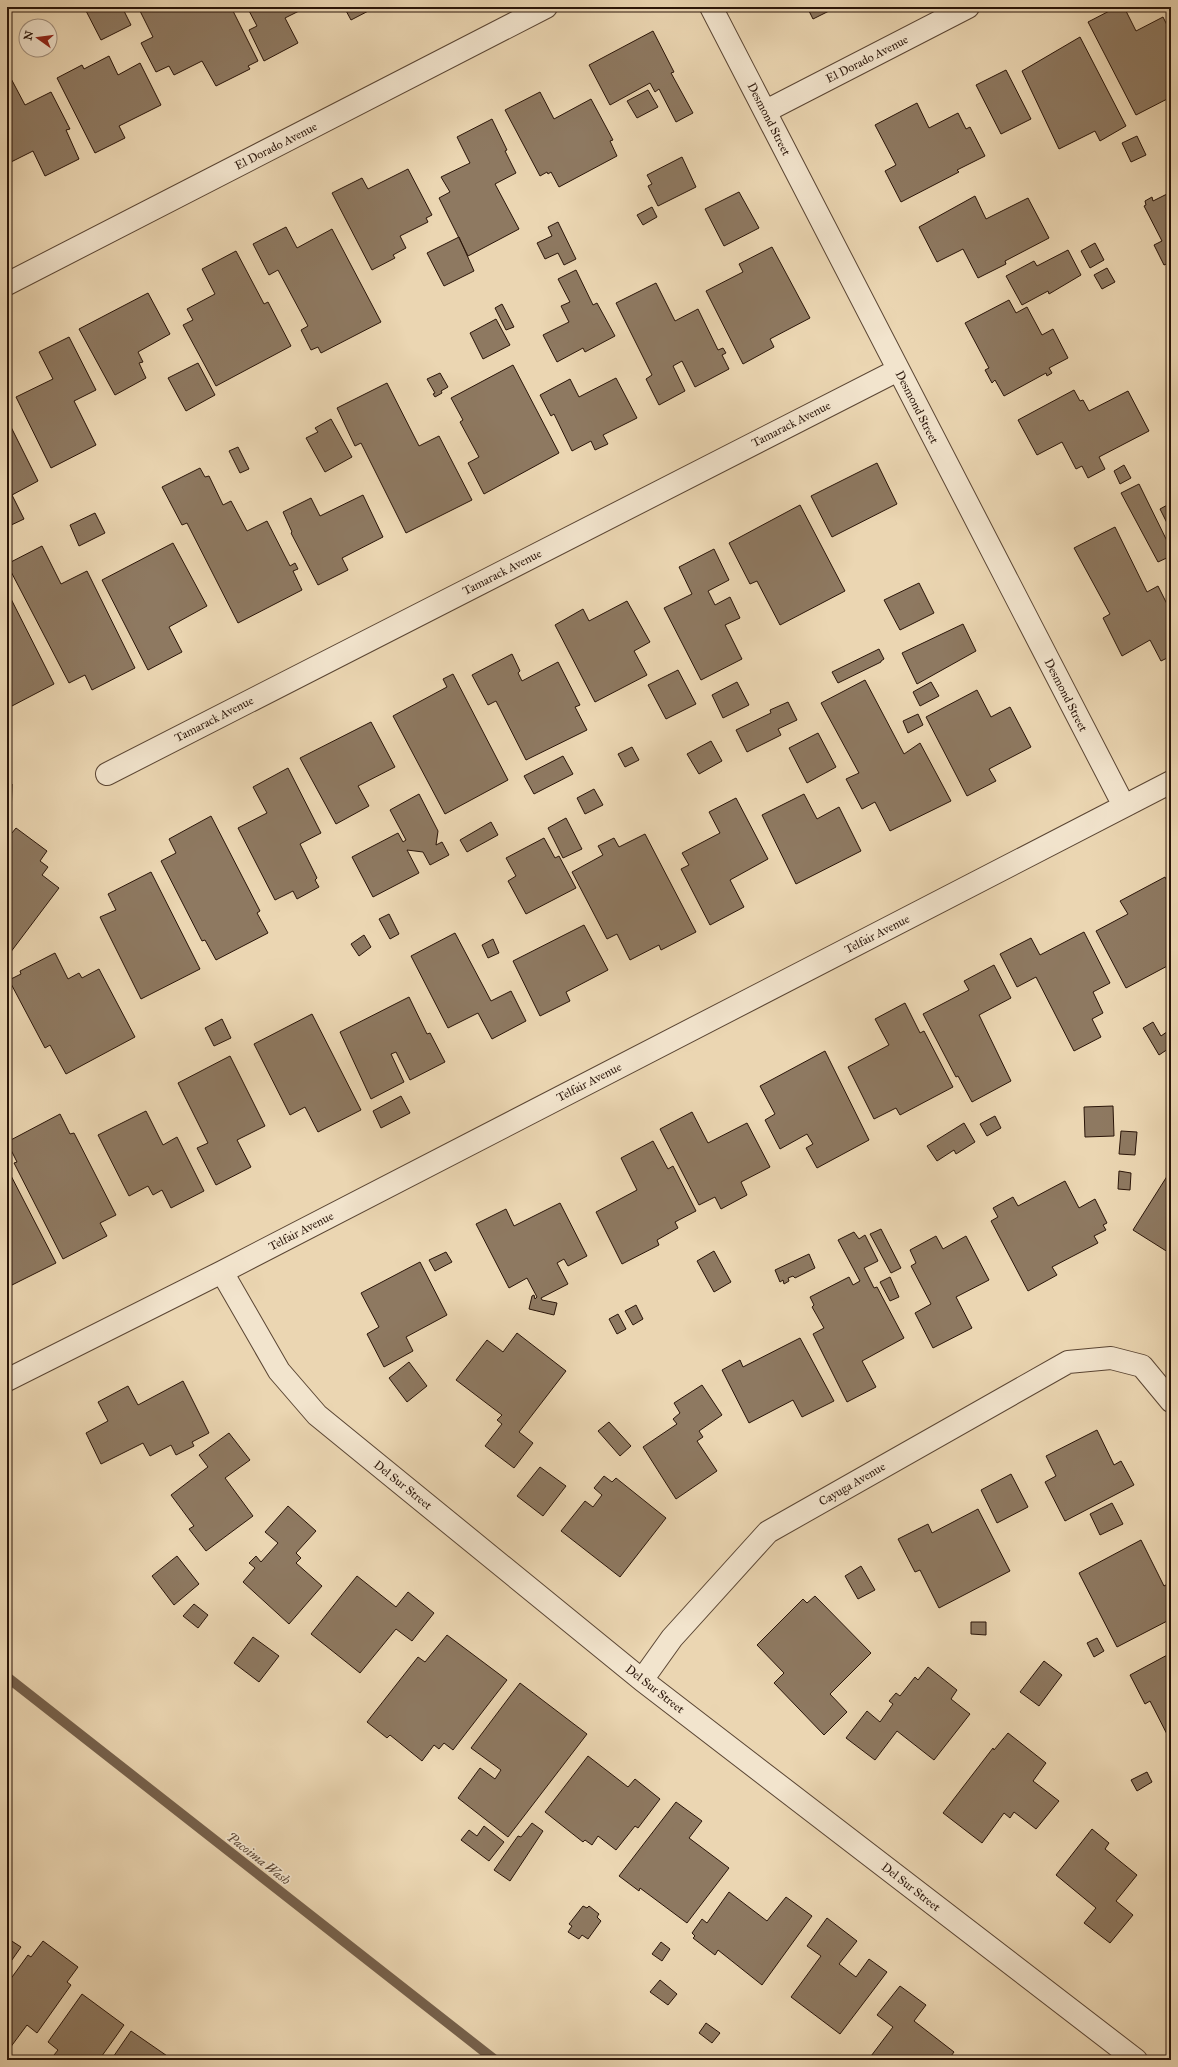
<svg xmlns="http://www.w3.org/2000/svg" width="1178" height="2067" viewBox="0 0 1178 2067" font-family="'IM FELL Great Primer',serif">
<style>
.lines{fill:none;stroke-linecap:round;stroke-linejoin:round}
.stream{stroke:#76614c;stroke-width:10}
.building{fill:#8e7961;stroke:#2a1509}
.minor-casing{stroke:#5a4533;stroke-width:24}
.minor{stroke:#f2e4cd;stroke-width:22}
.labels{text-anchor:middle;stroke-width:3.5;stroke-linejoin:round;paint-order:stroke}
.street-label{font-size:12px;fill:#2a1509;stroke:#f2e4cd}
.water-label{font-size:13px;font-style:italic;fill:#5d4836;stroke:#f2e4cd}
</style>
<rect width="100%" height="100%" fill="#ebd6b2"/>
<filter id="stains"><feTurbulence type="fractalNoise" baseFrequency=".005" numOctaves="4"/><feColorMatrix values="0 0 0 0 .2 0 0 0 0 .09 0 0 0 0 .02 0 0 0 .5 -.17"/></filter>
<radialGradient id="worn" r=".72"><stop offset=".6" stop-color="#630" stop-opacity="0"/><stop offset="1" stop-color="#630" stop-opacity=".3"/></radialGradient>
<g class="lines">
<path class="stream" d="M7,1677L495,2060"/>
</g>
<path class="building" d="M84,7H122L131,25L101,40Z
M138,7H231L258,61L248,66L250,69L216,86L202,61L174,75L169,66L156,72L141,43L153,37Z
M247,7H307L285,18L298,43L264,61L249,30L257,26Z
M344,7H376L351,20Z
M807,7H837L813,19Z
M1117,7H1124L1136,31L1163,17L1171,33V97L1136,115L1088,22Z
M653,31L674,72L671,73L693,113L676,122L659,89L655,92L650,83L610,105L589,65Z
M1080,37L1126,126L1100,141L1095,131L1059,149L1022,71Z
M109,56L118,75L140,63L161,105L119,126L125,138L95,153L57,78L82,65L84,69Z
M1006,70L1031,119L1001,134L976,85Z
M7,71L25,105L51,92L70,129L66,130L79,159L45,176L33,151L7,164Z
M648,90L658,107L637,118L627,101Z
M540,92L554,119L591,99L613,140L610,141L617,156L559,187L551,172L548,174L547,172L540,176L505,110Z
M917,103L929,128L958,113L966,129L970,127L985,156L957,170L959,172L901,202L885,171L896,165L875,125Z
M492,119L507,150L505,151L516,173L495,184L519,229L468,256L439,198L450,192L441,177L470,163L457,137Z
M1137,136L1146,155L1131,162L1122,143Z
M682,157L696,187L658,206L648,186L652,184L647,175Z
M408,169L432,215L426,218L428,222L400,236L406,248L393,255L395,258L372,270L332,193L362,178L368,189Z
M1171,187V262L1164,265L1154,245L1162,241L1144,206L1146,205L1145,201L1152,197L1153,201L1169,193L1167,189Z
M739,192L759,228L724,246L705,209Z
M975,196L986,219L1028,198L1049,238L1005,261L1006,264L978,278L963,249L937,262L919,227Z
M652,207L657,217L643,225L637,215Z
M558,222L576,259L564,265L558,253L545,259L537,243L552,236L548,227Z
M286,227L297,248L332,229L381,322L321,353L318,347L311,350L301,330L308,326L278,270L269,275L253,244Z
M459,237L474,271L444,286L427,253Z
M1095,243L1104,260L1090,268L1081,251Z
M772,247L810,318L770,339L774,347L743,364L706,291L743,272L739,264Z
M1068,250L1081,275L1049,294L1048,291L1022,305L1006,276L1034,261L1037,266Z
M236,251L264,304L268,302L291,346L216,386L183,325L193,320L187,309L215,294L202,269Z
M1107,268L1115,282L1102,289L1094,275Z
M576,270L593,305L597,303L615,336L585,352L583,348L557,362L543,335L569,322L561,306L570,302L558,279Z
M656,283L675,321L698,309L718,350L723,348L726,353L722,355L729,369L695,387L682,361L673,366L685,391L659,405L646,379L652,375L616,303Z
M148,293L170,334L138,352L143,362L139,363L146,378L115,395L79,329Z
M1009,300L1016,313L1027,307L1042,335L1053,329L1068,358L1049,368L1052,373L1047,376L1046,373L1004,396L995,380L992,383L985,370L989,368L965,323Z
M502,304L514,327L506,330L495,308Z
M496,319L510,345L483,359L470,333Z
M69,337L96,390L74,401L96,445L51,468L16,397L53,379L39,352Z
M198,363L215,395L186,411L168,378Z
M513,365L559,453L484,494L468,463L479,457L460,422L463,420L451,398Z
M440,373L448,387L441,391L442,393L435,397L433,394L435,393L427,379Z
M616,378L637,418L603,435L608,444L595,450L591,441L572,451L554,414L551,416L540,395L570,379L579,397Z
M387,383L419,446L439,436L472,500L406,533L361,443L355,446L337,408Z
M1074,390L1080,401L1083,400L1089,411L1128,391L1149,431L1099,457L1105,469L1088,478L1082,466L1076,469L1062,442L1037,455L1018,420Z
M7,419L38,481L12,495L24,519L7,527Z
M331,419L352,457L325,472L306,438L318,432L315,428Z
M238,447L249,469L240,473L229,451Z
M877,463L897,504L832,537L811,496Z
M1124,465L1131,478L1120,484L1114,471Z
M200,468L205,477L209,476L223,505L231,501L247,531L267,521L290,566L295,563L298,569L293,571L302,590L238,623L187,523L182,525L162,487Z
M1139,484L1171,549V556L1158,562L1121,493Z
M363,495L383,537L342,558L348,570L318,585L291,533L292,532L283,512L311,498L320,516Z
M1171,503V531L1160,509Z
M800,505L845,591L780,625L757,581L750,584L729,543Z
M95,513L105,533L79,546L70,525Z
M1115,527L1147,592L1158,586L1171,612V656L1161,661L1150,640L1122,656L1103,618L1110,614L1074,548Z
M173,543L207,606L169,627L182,652L148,670L102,580Z
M42,546L61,584L87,571L135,668L92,690L85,675L69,683L7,564Z
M714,549L729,580L708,591L715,605L730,597L740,618L725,625L742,659L701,680L664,608L692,594L679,567Z
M919,583L934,613L900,630L884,600Z
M7,591L54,684L10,707L7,701Z
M627,601L650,642L634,651L647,675L595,702L555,625L583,609L589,621Z
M963,624L976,651L917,684L902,653Z
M879,649L884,659L881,661V662L838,683L832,672Z
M512,654L520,671L518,673L522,681L558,662L580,705L575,707L587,730L526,760L496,701L488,705L472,675Z
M678,670L696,704L666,719L648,685Z
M453,674L508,780L445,814L393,716L447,687L443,679Z
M865,680L904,754L920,743L951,801L890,831L875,802L862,809L846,779L859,773L821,703Z
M737,682L749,705L723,718L712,695Z
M931,682L939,696L920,706L913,692Z
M977,690L991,717L1010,707L1031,747L989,769L996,781L967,796L926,717Z
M788,702L797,720L778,729L781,735L747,752L736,730L771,713L770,710Z
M918,714L923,725L908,733L903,721Z
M371,722L395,767L358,786L369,806L336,824L300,758Z
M818,733L836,767L807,783L789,748Z
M711,741L722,761L699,774L687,754Z
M632,747L639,760L625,767L618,754Z
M563,756L573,774L534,794L524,776Z
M288,768L321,833L300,844L317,878L315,880L319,887L297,899L293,891L275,900L238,828L267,813L253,787Z
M7,784H12L11,821H7Z
M594,789L603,805L585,814L577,798Z
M419,794L438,831L436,845L442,842L449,855L430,865L423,852L407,850L419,873L373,897L352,857L398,833L403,842L406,840L390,810Z
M804,794L817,819L839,807L861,851L796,884L762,815Z
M736,798L768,859L730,880L744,907L710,925L681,869L689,865L682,853L720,833L709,812Z
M211,816L260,911L257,913L268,933L216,960L205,940L202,941L161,861L176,853L169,839Z
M566,818L582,849L563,858L548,828Z
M491,822L498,835L467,852L460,840Z
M16,828L47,851L40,861L48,867L42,875L59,888L7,957V839Z
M645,834L696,932L661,950L659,945L630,960L617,934L607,939L572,872L603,855L598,846L614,838L619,847Z
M544,838L555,858L559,856L576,888L526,914L508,881L516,876L506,858Z
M151,872L200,969L141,999L100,917L116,910L108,894Z
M1165,877L1171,889V964L1126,988L1096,931L1128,914L1120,901Z
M389,914L399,934L390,939L379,919Z
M584,925L608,970L566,992L570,1001L540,1016L513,961Z
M1084,932L1110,983L1093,992L1103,1013L1092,1019L1101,1037L1074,1051L1036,977L1017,987L1000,954L1031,938L1040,955Z
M455,933L491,1001L511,991L526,1021L492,1039L478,1013L448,1028L411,956Z
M364,935L371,947L359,956L351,944Z
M493,939L499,953L488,958L482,945Z
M55,953L68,979L79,973L82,978L99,969L135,1037L66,1074L50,1045L45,1048L9,980L21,974L20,971Z
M994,965L1011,998L979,1015L1011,1081L972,1102L958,1076L956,1077L923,1014L969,990L964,981Z
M409,997L427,1034L430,1033L445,1062L410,1080L396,1052L391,1054L404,1082L371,1099L340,1032Z
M905,1003L920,1033L924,1031L953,1087L900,1115L896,1108L874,1119L848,1067L889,1045L875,1019Z
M312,1014L361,1110L318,1132L305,1107L290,1115L254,1044Z
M222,1019L231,1038L214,1046L205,1028Z
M1153,1022L1161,1036L1171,1029V1047L1159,1055L1143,1028Z
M825,1051L869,1140L817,1168L806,1148L813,1144L807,1134L780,1149L765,1120L775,1114L760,1086Z
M230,1056L265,1126L237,1140L251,1167L216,1185L197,1148L208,1143L178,1083Z
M401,1096L410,1113L381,1128L373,1111Z
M1113,1106L1114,1136L1085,1137L1084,1107Z
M146,1111L163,1145L177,1137L204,1191L171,1208L162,1190L153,1195L148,1186L129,1196L98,1135Z
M692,1112L708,1143L747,1123L770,1167L741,1182L747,1195L721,1209L715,1197L699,1205L660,1129Z
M60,1114L70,1134L74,1133L116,1215L100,1223L107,1236L63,1259L14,1163L17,1162L7,1142Z
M995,1116L1001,1128L987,1136L980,1124Z
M964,1123L975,1142L956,1154L954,1150L937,1161L927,1146Z
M1121,1131L1137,1132L1135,1155L1119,1154Z
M653,1141L668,1169L673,1166L696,1211L675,1222L678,1228L657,1240L659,1245L622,1264L596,1212L637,1190L621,1158Z
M7,1168L56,1263L12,1285L7,1275Z
M1171,1170V1254L1133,1230Z
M1119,1171L1131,1173L1130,1190L1118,1189Z
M1065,1181L1079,1208L1095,1199L1107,1223L1103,1225L1106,1230L1094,1236L1098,1243L1052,1267L1057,1275L1028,1291L991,1221L998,1217L993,1208L1013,1197L1018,1206Z
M560,1203L587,1256L568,1266L564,1259L557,1263L568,1284L541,1298L542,1300L557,1303L554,1315L529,1309L532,1296L534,1295L535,1299L537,1297L527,1278L509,1288L476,1224L506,1209L514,1226Z
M881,1229L901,1268L891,1273L870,1234Z
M854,1232L859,1239L865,1235L878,1261L864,1268L874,1288L877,1287L904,1338L862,1361L876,1387L847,1402L813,1334L824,1328L812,1307L814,1305L810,1297L849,1277L853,1285L860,1281L838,1240Z
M936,1236L943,1249L966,1236L989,1280L956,1297L972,1328L933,1348L915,1313L931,1304L911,1266L916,1263L910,1250Z
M714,1251L731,1282L714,1292L697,1261Z
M446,1252L452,1262L435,1271L429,1260Z
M809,1254L815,1268L795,1278L793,1276L788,1278L789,1281L784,1284L783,1280L780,1282L775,1270Z
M420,1262L447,1315L406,1337L413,1351L384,1367L367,1334L379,1327L361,1293Z
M890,1277L899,1297L890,1301L880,1282Z
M636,1305L643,1319L633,1325L625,1311Z
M618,1314L626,1329L617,1334L609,1319Z
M517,1333L566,1371L519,1432L533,1443L514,1468L485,1446L502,1424L497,1420L502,1415L456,1380L487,1340L503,1352Z
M800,1338L834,1401L802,1417L793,1400L749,1423L722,1370L740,1360L743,1367Z
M409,1362L427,1386L407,1402L389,1378Z
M183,1381L209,1433L192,1442L194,1446L176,1455L171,1445L150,1456L143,1443L101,1464L86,1433L108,1421L98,1402L128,1386L138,1405Z
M702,1385L722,1415L699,1431L703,1437L697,1441L717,1471L676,1499L643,1447L677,1424L673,1419L680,1413L674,1403Z
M609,1422L631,1446L620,1456L598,1431Z
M1097,1430L1114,1465L1121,1461L1134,1485L1065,1521L1045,1482L1056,1476L1046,1456Z
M229,1433L250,1460L225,1478L253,1516L206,1551L189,1529L194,1526L171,1495L208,1467L199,1455Z
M540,1467L566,1486L543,1516L517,1496Z
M1011,1474L1028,1507L997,1523L981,1490Z
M604,1476L612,1482L616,1478L666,1518L620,1577L561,1531L585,1501L593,1507L602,1495L594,1488Z
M1112,1503L1123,1524L1100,1535L1090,1514Z
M288,1506L316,1531L296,1553L301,1558L296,1563L322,1586L289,1624L243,1582L255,1568L249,1563L256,1556L261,1562L278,1543L265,1532Z
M978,1509L1010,1571L939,1608L920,1570L915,1572L898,1539L928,1524L932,1533Z
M1141,1540L1164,1586L1171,1582V1619L1117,1647L1079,1573Z
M177,1556L199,1584L174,1605L152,1576Z
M861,1566L875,1590L858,1599L845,1576Z
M357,1576L396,1607L408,1592L434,1613L412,1641L396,1629L360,1673L311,1634Z
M815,1596L871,1653L830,1694L847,1712L824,1735L774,1683L784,1673L757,1645L803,1599L807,1603Z
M194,1604L208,1615L198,1628L183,1616Z
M971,1622H986V1635L971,1634Z
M447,1635L507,1680L453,1750L444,1743L439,1749L434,1745L422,1761L390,1735L387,1738L367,1722L418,1657L425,1662Z
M253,1637L279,1656L259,1682L234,1663Z
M1097,1638L1104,1651L1094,1657L1087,1643Z
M1171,1653V1742L1150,1701L1145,1704L1130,1675Z
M1044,1661L1062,1675L1039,1706L1020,1692Z
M928,1667L957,1690L951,1699L970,1714L934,1760L897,1731L875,1760L846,1738L867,1711L880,1722L893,1704L889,1701L896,1693L900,1696L915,1677L918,1680Z
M520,1683L587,1734L508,1837L458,1798L480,1768L495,1779L501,1770L471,1748Z
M1008,1733L1046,1763L1033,1781L1059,1801L1036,1829L1014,1812L1010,1818L1004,1813L982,1843L943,1813L993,1748L994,1750Z
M588,1756L628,1787L635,1779L660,1799L638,1828L635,1826L616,1850L598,1836L592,1845L585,1840L583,1842L545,1812Z
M1147,1772L1152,1782L1137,1791L1131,1780Z
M676,1802L702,1821L689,1838L729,1868L687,1923L640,1888L639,1891L619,1876Z
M532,1823L543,1831L510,1881L494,1870L518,1836L521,1837Z
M484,1826L504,1842L489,1861L461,1840L469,1830L477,1836Z
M1092,1829L1109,1843L1105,1849L1137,1875L1116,1901L1133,1915L1110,1943L1084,1923L1096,1908L1056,1875Z
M729,1892L767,1921L786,1897L812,1916L762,1985L718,1950L715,1955L693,1938L695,1936L692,1933L702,1919L707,1923Z
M583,1906L587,1908L589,1906L599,1914L597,1917L601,1921L588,1939L582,1935L579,1939L568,1932L572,1926L569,1924Z
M827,1918L857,1941L839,1964L856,1977L869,1959L887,1972L840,2034L791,1997L821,1956L807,1946Z
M7,1938L21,1947L7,1967Z
M43,1941L78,1967L67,1982L71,1985L37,2033L27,2025L7,2052V1984L28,1955L31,1957Z
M661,1942L670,1949L662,1961L652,1954Z
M660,1980L677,1994L668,2005L650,1992Z
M900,1986L926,2005L914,2021L954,2052L948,2060H868L893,2027L877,2015Z
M82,1994L124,2025L99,2060H50L58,2050L48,2042Z
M706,2023L720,2033L712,2043L699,2033Z
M131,2031L173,2060H111Z"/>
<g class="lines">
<defs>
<path id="minor" d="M711,7L1124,806
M766,111L968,7
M7,284L546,7
M107,774L898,370
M222,1272L279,1371L317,1415L642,1680L1136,2060
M7,1380L222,1272L1171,782
M642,1680L672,1638L768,1532L1068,1362L1111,1358L1142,1366L1171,1401"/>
</defs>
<use href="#minor" class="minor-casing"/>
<use href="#minor" class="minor"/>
</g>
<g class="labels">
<g class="street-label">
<text transform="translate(867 59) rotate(-27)" y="4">El Dorado Avenue</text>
<text transform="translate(769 119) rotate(63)" y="4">Desmond Street</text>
<text transform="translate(276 146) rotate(-27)" y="4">El Dorado Avenue</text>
<text transform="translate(917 407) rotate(63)" y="4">Desmond Street</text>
<text transform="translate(791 424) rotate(-27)" y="4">Tamarack Avenue</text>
<text transform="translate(502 572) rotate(-27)" y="4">Tamarack Avenue</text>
<text transform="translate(1066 695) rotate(63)" y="4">Desmond Street</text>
<text transform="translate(214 719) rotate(-27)" y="4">Tamarack Avenue</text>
<text transform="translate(877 934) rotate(-27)" y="4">Telfair Avenue</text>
<text transform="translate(589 1082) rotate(-27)" y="4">Telfair Avenue</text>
<text transform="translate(301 1231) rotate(-27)" y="4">Telfair Avenue</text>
<text transform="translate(852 1484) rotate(-30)" y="4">Cayuga Avenue</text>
<text transform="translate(403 1485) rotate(39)" y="4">Del Sur Street</text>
<text transform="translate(655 1689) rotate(38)" y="4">Del Sur Street</text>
<text transform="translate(911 1887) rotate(38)" y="4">Del Sur Street</text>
</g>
<g class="water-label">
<text transform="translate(259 1858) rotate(38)" y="5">Pacoima Wash</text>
</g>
</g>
<rect width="1178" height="2067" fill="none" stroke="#ebd6b2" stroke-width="24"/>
<rect x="8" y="8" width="1162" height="2051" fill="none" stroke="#2a1509" stroke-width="2"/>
<rect x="12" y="12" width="1154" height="2043" fill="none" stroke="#2a1509"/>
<g transform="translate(38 38) rotate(284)"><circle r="19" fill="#f2e4cd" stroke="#a2917f"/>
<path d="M0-3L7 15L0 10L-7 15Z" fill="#8f2418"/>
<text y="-6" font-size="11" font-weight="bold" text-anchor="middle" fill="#2a1509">N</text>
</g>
<rect width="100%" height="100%" filter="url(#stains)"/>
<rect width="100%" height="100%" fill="url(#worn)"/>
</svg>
